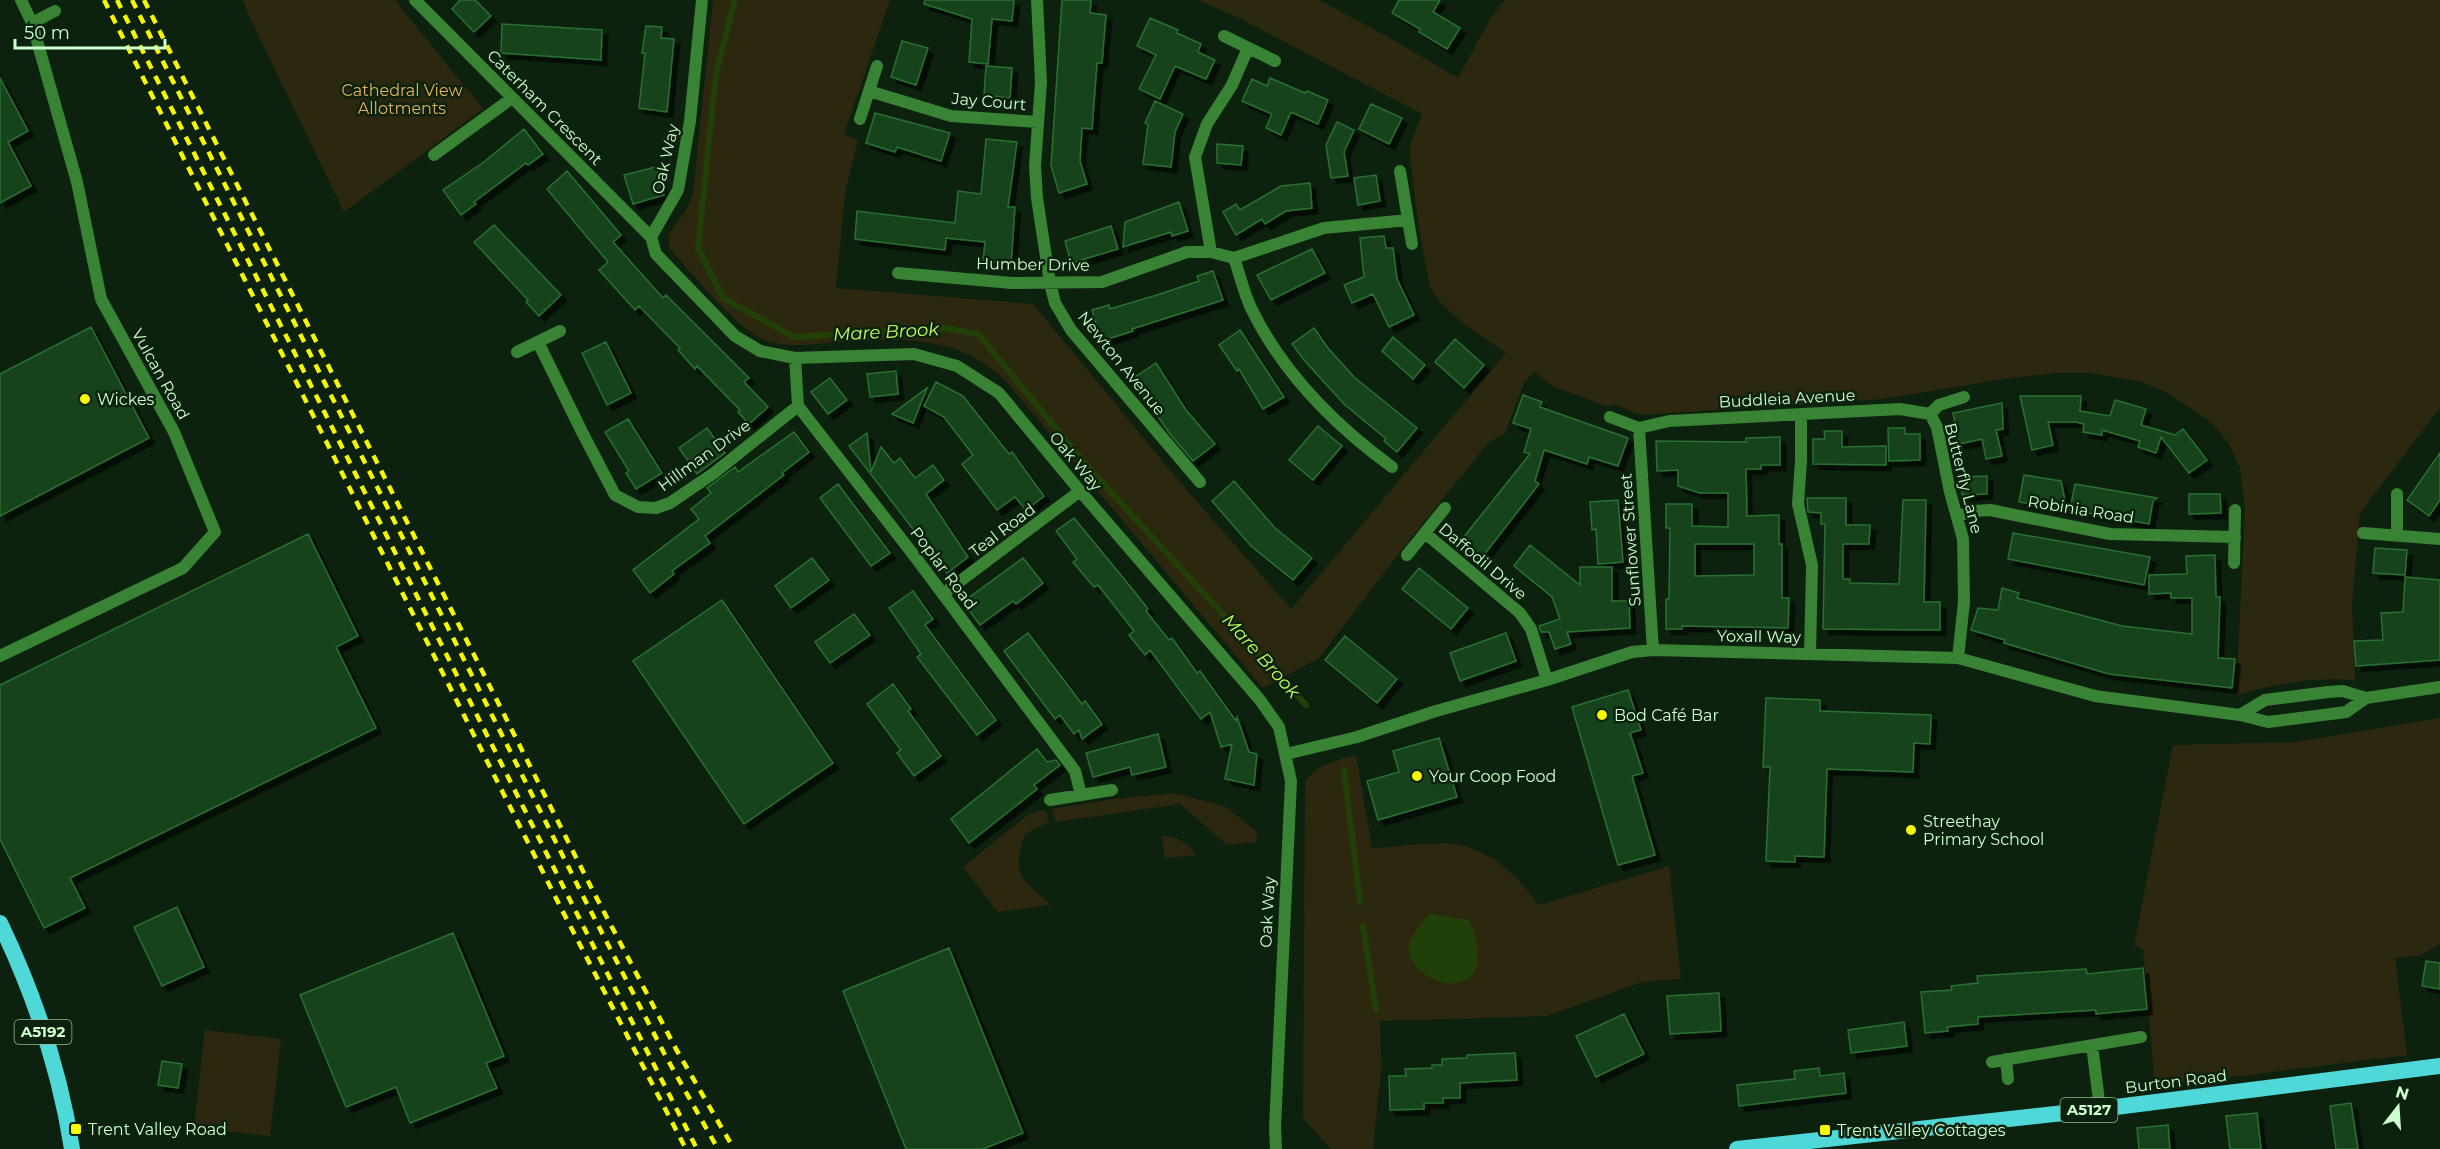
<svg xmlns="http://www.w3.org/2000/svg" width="2440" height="1149" viewBox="0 0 2440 1149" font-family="Montserrat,sans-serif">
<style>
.green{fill:#2c280f}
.water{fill:#214007}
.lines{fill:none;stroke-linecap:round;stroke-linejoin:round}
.stream{stroke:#214007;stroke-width:6}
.building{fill:#18431c;stroke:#297030;stroke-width:1.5;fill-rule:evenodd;filter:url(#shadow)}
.minor{stroke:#398335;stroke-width:12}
.trunk{stroke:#4ed8d7;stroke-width:16}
.rail{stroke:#f6f800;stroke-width:4.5;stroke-dasharray:9 8;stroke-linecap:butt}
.poi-dot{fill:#f6f800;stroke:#0c220e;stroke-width:2}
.labels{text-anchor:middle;stroke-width:5;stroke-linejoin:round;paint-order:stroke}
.shield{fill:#0c220e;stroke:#93bd94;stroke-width:1.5}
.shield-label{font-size:15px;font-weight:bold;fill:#cdffce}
.park-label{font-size:16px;fill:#e4b354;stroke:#0c220e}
.street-label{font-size:16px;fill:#cdffce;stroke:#0c220e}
.poi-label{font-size:16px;fill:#cdffce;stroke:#0c220e;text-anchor:start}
.water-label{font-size:18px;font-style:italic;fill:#c2ff5b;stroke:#0c220e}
</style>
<defs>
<filter id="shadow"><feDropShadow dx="5.5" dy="5.5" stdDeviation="0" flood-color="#0009"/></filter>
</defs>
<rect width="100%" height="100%" fill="#0c220e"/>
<path class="green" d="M243,0H395L483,109L344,212L249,16Z
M713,0H890L844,134L858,140L845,193L836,288L1033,304L1184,487L1291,609L1506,353C1480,334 1450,318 1432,291C1426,281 1409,163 1410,149C1411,138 1418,125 1422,114L1237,17L1198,0H1319L1388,37L1458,78L1490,19L1505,0H2440V408L2360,513L2352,603L2355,680C2316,677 2273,683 2236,696L2245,509L2240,468L2228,442L2211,422L2166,392L2142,382L2091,373H2055L2004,379L1883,399L1641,415L1616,405L1606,406L1555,387L1534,372L1524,382L1505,434L1489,442L1407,543L1319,658L1263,688L1004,379C953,331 893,339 828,343C805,345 782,348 761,338C734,326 691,272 670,249L668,235L685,212L693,194Z
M2440,718V944L2419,956L2395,958L2407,1055L2155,1087L2143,950L2134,945L2173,745L2296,742Z
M1356,755L1372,848C1395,847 1433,841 1455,844C1491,850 1518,876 1539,905L1669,866L1681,979L1642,982L1547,1016L1380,1021L1381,1071L1373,1149H1331L1303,1118L1305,782C1318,764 1334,761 1356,755Z
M1175,793L1226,807L1255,830L1257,836L1256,842L1227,845L1180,804L1056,822L1051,809L1114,799Z
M1046,810L1049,822L1025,834C1010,874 1022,880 1051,905L998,912L963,867L1029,814Z
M1162,836C1176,836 1189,842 1196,855L1165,858Z
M205,1030L281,1039L270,1136L194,1128Z"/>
<path class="water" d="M1429,914L1469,920C1507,1011 1411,988 1409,950C1408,938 1422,923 1429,914Z"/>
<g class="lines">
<path class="stream" d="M735,0L716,73L698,248L723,298L794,337L944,328L978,334L1088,467L1306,705
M1344,770L1360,902
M1363,926L1376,1010"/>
</g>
<path class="building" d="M460,0H475L491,16L474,32L452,9Z
M925,0H1014L1012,21L992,19L988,64L969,62L972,19L924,4Z
M1062,0H1091L1090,13L1106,15L1102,63H1097L1092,129L1082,128L1080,161L1087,184L1059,193L1051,166Z
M1399,0H1440L1433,12L1460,28L1447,49L1419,32L1420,29L1392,13Z
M1150,18L1178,30L1177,33L1201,44L1198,52L1215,60L1206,79L1175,66L1160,99L1139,89L1156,55L1137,46Z
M502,24L602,30L601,60L501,53Z
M646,26L662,27L661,38L674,39L667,112L639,108L645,53H642Z
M902,41L928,48L916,85L891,77Z
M986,66L1012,68L1010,98L984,95Z
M0,78L28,131L8,142L31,186L0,203Z
M1270,78L1305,93L1307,91L1328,100L1318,124L1291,112L1281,135L1266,128L1272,114L1242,101L1252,79L1267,86Z
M1155,101L1183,114L1175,132L1171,167L1143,164L1148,124L1145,123Z
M1371,104L1402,118L1389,144L1359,129Z
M875,113L950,133L941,161L897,147L895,152L866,143Z
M1337,122L1354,130L1344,152L1348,176L1331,178L1326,145Z
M524,129L543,154L528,165L526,163L474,202L476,204L461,215L443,190L484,162Z
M986,139L1017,142L1008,207H1015L1011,264L983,261L985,242L946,238L945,250L855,239L857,211L955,223L958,191L981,194Z
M1217,144L1243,146L1241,165L1217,163Z
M656,167L664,195L633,204L624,175Z
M567,171L621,235L613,242L663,298L666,295L749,378L744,382L768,407L749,424L738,412L740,410L697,366L695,369L678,350L680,348L639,306L635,310L599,270L608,262L547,189Z
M1376,175L1380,201L1358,205L1354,178Z
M1310,183L1312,208L1286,211L1265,224L1262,219L1236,235L1223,212L1236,204L1240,210L1281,186Z
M1179,202L1188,231L1172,236L1171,232L1123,247L1125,222Z
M494,225L561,295L539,316L526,302L528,300L474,242Z
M1111,226L1118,249L1071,263L1065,241Z
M1384,236L1386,248H1393L1397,279L1414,315L1389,327L1373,294L1352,303L1344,285L1364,277L1360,238Z
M1312,249L1325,273L1271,300L1257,275Z
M1213,271L1223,300L1132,329L1133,331L1101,341L1092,310L1109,305L1110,309L1160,294L1199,281L1197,276Z
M91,327L149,438L0,516V374Z
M1314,328L1328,348L1354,377L1417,428L1397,452L1384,441L1386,439L1344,404L1304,360L1292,344Z
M1240,330L1284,397L1263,409L1239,369L1237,371L1219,345Z
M1393,337L1425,365L1413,379L1382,351Z
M1455,339L1484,365L1464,388L1435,362Z
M606,342L631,393L607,405L582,353Z
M1156,363L1186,410L1215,444L1193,461L1170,434L1132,379Z
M896,371L898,394L870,397L867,374Z
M830,378L847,400L828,414L811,392Z
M936,382L963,396L1009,454L1012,452L1044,496L1026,510L1015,497L997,510L962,464L973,455L944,417L924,406Z
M927,388L913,423L892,414Z
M1523,395L1542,402L1540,407L1628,438L1618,466L1589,457L1587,464L1544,450L1535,481L1539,484L1480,560L1459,543L1530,454L1524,452L1531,429L1513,423Z
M2020,396H2081L2080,411L2110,416L2115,400L2146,409L2141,425L2175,435L2183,429L2207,460L2189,473L2161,437L2156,453L2138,447L2140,441L2102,430V435L2083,432L2084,424L2076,422H2048L2053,445L2032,450Z
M2002,403L2003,429L1996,430L2002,456L1986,459L1982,439L1959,444L1953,413Z
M628,419L662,473L636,489L626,473L629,471L605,432Z
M1318,426L1342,446L1313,480L1289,460Z
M707,428L725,453L697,474L679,448Z
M1888,428H1905V434H1920V460L1889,461Z
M1824,431H1842V447L1886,446V465L1813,464V439H1825Z
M794,432L809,452L782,473L784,475L705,536L710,543L672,571L674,574L650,593L633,570L699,519L691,509L711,493L707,488L735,467L738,472Z
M867,433L871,472L881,447L894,463L900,458L915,478L933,465L944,480L926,494L968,557L947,573L849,446Z
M1780,437V465H1761V469H1746L1747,516L1779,515V544H1782V598H1789L1788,628L1682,626V629H1666V599H1669L1670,528H1666V504H1692V526L1728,527V493H1700L1678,486V470L1657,471L1656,441L1746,442V438ZM1695,544H1754V575L1695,576Z
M2440,453V500L2429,516L2407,500Z
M2024,475L2061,481L2067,510L2019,502Z
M1987,476V494L1962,495V477Z
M1234,481L1275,528L1312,558L1293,580L1251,546L1212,501Z
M838,484L890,553L871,566L820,498Z
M2075,484L2157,498L2153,501L2149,524L2070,510Z
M2189,494H2220L2221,513L2189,514Z
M1807,498H1846V525H1870L1869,544H1843V579H1850V583L1899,584L1903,500H1926L1924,602H1940V630L1823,629L1825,524H1821V513L1808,512Z
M1618,500L1623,562L1598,564L1596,529L1592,530L1590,502Z
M1074,518L1134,591L1148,609L1146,611L1169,640L1172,638L1197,673L1200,671L1236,721L1237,717L1249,752L1257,754L1254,785L1225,779L1232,744L1221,747L1210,712L1201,719L1150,650L1145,655L1129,635L1134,631L1098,585L1094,587L1073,562L1077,559L1056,531Z
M2013,533L2150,557L2144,585L2008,559Z
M308,534L358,636L336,647L376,728L70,878L85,908L44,928L0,839V685Z
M1530,545L1580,585V567H1612V601H1629L1630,628L1567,632L1571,644L1555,649L1549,632H1541L1539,626L1560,619L1552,597L1514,566Z
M2375,548L2407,550L2405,575L2373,573Z
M2215,555L2216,597H2220L2218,658L2235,659L2232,688L2109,674L2004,643L2005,640L1971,630L1978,608L1998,610L2002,588L2019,593L2017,598L2122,626L2192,634V598H2171V593L2149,594V575L2187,574L2186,556Z
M812,558L829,580L791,608L775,586Z
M1023,558L1043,583L1016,604L1013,601L980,625L963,602Z
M1419,568L1468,608L1451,629L1402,589Z
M2405,577L2440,580V660L2356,666L2354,641L2383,640L2381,613L2403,612Z
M913,591L933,619L925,625L996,720L977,735L917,657L921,654L889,608Z
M722,600L833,763L744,824L633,661Z
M854,614L870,635L830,663L815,642Z
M1028,633L1082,704L1085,701L1102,724L1082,739L1079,730L1074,734L1060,715L1055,719L1004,651Z
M1506,633L1516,661L1460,681L1450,653Z
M1345,636L1397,679L1377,703L1325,660Z
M893,684L911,709L908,711L941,756L914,776L897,753L901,750L867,704Z
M1628,690L1641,730L1630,733L1643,773L1632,776L1655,855L1618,865L1572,707Z
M1766,698L1820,700V711L1931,715L1930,744L1914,743L1913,772L1827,769L1824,857L1795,856V862L1766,861L1770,767H1763Z
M1158,734L1166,767L1132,775L1130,767L1093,777L1086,753Z
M1439,738L1457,797L1378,820L1367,781L1399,772L1393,751Z
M1037,749L1047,762L1056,760L1060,765L1034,785L1037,789L969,843L951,819Z
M177,907L204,967L162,986L134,927Z
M453,933L504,1056L486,1063L497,1088L410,1123L396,1087L346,1107L300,995Z
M949,948L1023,1133L983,1149H906L843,991Z
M2426,961L2440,963V989L2422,986Z
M2143,968L2147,1009L2096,1014V1010L1978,1017V1024L1947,1027L1948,1031L1925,1033L1921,992L1952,990L1951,986L1978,983L1977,976L2086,969L2087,974Z
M1719,993L1721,1031L1670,1034L1667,996Z
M1624,1014L1644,1054L1596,1077L1576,1036Z
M1904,1022L1907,1046L1851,1053L1848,1030Z
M1515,1053L1517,1080L1460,1083V1098H1443V1103H1424V1109L1390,1110L1389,1076H1406L1405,1069L1432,1068V1065H1442V1059L1467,1058V1055Z
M162,1061L182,1064L178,1088L158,1085Z
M1819,1068L1820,1076L1844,1073L1846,1093L1739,1106L1737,1085L1795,1079L1794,1071Z
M2351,1103L2358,1149H2336L2330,1106Z
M2257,1113L2261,1149H2230L2226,1116Z
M2168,1125L2170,1149H2139L2137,1128Z"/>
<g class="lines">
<path class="minor" d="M415,0L651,237
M702,0L690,121L678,190L651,237L656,254L735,336L760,351L795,358L914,354L957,366L999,393L1080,491L1260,700L1279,727L1291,781L1275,1127L1276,1149
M1037,0L1041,82L1035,166L1037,198L1050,283L1055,303L1071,330L1200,482
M32,23L55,11
M1224,36L1275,61
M869,91L951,116L1038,122
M860,119L877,66
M434,155L512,98
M1400,171L1412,244
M1211,252L1195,157L1207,124L1232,85L1248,48
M1234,258C1240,275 1244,294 1252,310C1283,373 1336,426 1392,467
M898,273L1012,283L1102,282L1187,252H1211L1234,258L1324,228L1408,220
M538,342L582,432L615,495L638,507L656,508L670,503L714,473L798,406
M517,352L560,331
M795,358L798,406L916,558L1075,771L1081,795
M1930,414L1937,427L1950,492L1963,539L1964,602L1958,658
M1801,415V461L1798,504L1812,565L1810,654
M1610,417L1639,428L1669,421L1900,409L1930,414L1939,405L1964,397
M1639,428L1653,650
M1958,516L1974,511L1990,510L2110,534L2235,537
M1425,533L1520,613L1531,629L1547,680
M2363,533L2440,539
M2397,535V494
M1407,555L1445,508
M2234,563L2235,510
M943,594L1080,491
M0,656L183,568L215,532L174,432L101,299L77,182L32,23L21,0
M2240,715L2265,700L2328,692L2343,691L2366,698
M1286,754L1357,737L1436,711L1547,680L1632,652L1653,650L1958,658L2095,696L2240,715L2268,722L2346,712L2366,698L2440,687
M1050,800L1112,790
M2092,1045L2100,1109
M2006,1059L2008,1079
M1992,1062L2141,1037"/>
<path class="trunk" d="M0,923C34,994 60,1071 72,1149
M1737,1149L2100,1109L2440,1066"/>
<path class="rail" d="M104,0L562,910L686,1149
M117,0L572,904L697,1149
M132,0L583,896L665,1055L718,1149
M144,0L593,891L676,1049L734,1149"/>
</g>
<g class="poi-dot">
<circle cx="85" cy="399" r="6"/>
<circle cx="1602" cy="715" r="6"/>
<circle cx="1417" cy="776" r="6"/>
<circle cx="1911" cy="830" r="6"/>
<rect x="70" y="1123" width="12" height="12" rx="3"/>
<rect x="1819" y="1124" width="12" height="12" rx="3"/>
</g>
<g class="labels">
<g class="shield">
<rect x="14.5" y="1020" width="57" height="24" rx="4.5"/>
<rect x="2060.5" y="1098" width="57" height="24" rx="4.5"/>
</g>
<g class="shield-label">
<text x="43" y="1037">A5192</text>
<text x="2089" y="1115">A5127</text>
</g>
<g class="park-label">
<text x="402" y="96">Cathedral View<tspan x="402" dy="18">Allotments</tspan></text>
</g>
<g class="street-label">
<text transform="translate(989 101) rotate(5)" y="6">Jay Court</text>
<text transform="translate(545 107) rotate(45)" y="6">Caterham Crescent</text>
<text transform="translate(665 159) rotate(-77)" y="6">Oak Way</text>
<text transform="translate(1033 264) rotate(1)" y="6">Humber Drive</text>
<text transform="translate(1122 363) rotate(51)" y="6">Newton Avenue</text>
<text transform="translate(161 374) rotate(61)" y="6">Vulcan Road</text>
<text transform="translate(1787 398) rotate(-3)" y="6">Buddleia Avenue</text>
<text transform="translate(704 455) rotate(-36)" y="6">Hillman Drive</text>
<text transform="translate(1076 461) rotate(50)" y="6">Oak Way</text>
<text transform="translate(1964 478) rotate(76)" y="6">Butterfly Lane</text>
<text transform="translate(2081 509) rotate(9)" y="6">Robinia Road</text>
<text transform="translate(1002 530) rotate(-37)" y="6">Teal Road</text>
<text transform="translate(1630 540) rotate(-94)" y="6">Sunflower Street</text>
<text transform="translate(1483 561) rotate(40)" y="6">Daffodil Drive</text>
<text transform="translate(944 568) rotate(53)" y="6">Poplar Road</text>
<text transform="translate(1759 636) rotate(1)" y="6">Yoxall Way</text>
<text transform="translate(1267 912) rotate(-87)" y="6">Oak Way</text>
<text transform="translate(2176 1081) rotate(-7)" y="6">Burton Road</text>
</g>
<g class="poi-label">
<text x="97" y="405">Wickes</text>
<text x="1614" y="721">Bod Café Bar</text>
<text x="1429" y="782">Your Coop Food</text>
<text x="1923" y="827">Streethay<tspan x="1923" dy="18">Primary School</tspan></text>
<text x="88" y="1135">Trent Valley Road</text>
<text x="1837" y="1136">Trent Valley Cottages</text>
</g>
<g class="water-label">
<text transform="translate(886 332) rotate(-3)" y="6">Mare Brook</text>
<text transform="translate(1261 656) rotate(48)" y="6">Mare Brook</text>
</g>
</g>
<g transform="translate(2398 1107) rotate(17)" stroke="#0c220e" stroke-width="4.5" paint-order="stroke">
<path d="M0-4.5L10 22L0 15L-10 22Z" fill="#cdffce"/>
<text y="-9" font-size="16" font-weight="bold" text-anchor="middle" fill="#cdffce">N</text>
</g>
<path d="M15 39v9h150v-9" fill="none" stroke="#cdffce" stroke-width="3"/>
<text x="24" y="39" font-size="18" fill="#cdffce" stroke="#0c220e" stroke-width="4.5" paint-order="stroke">50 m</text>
</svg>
